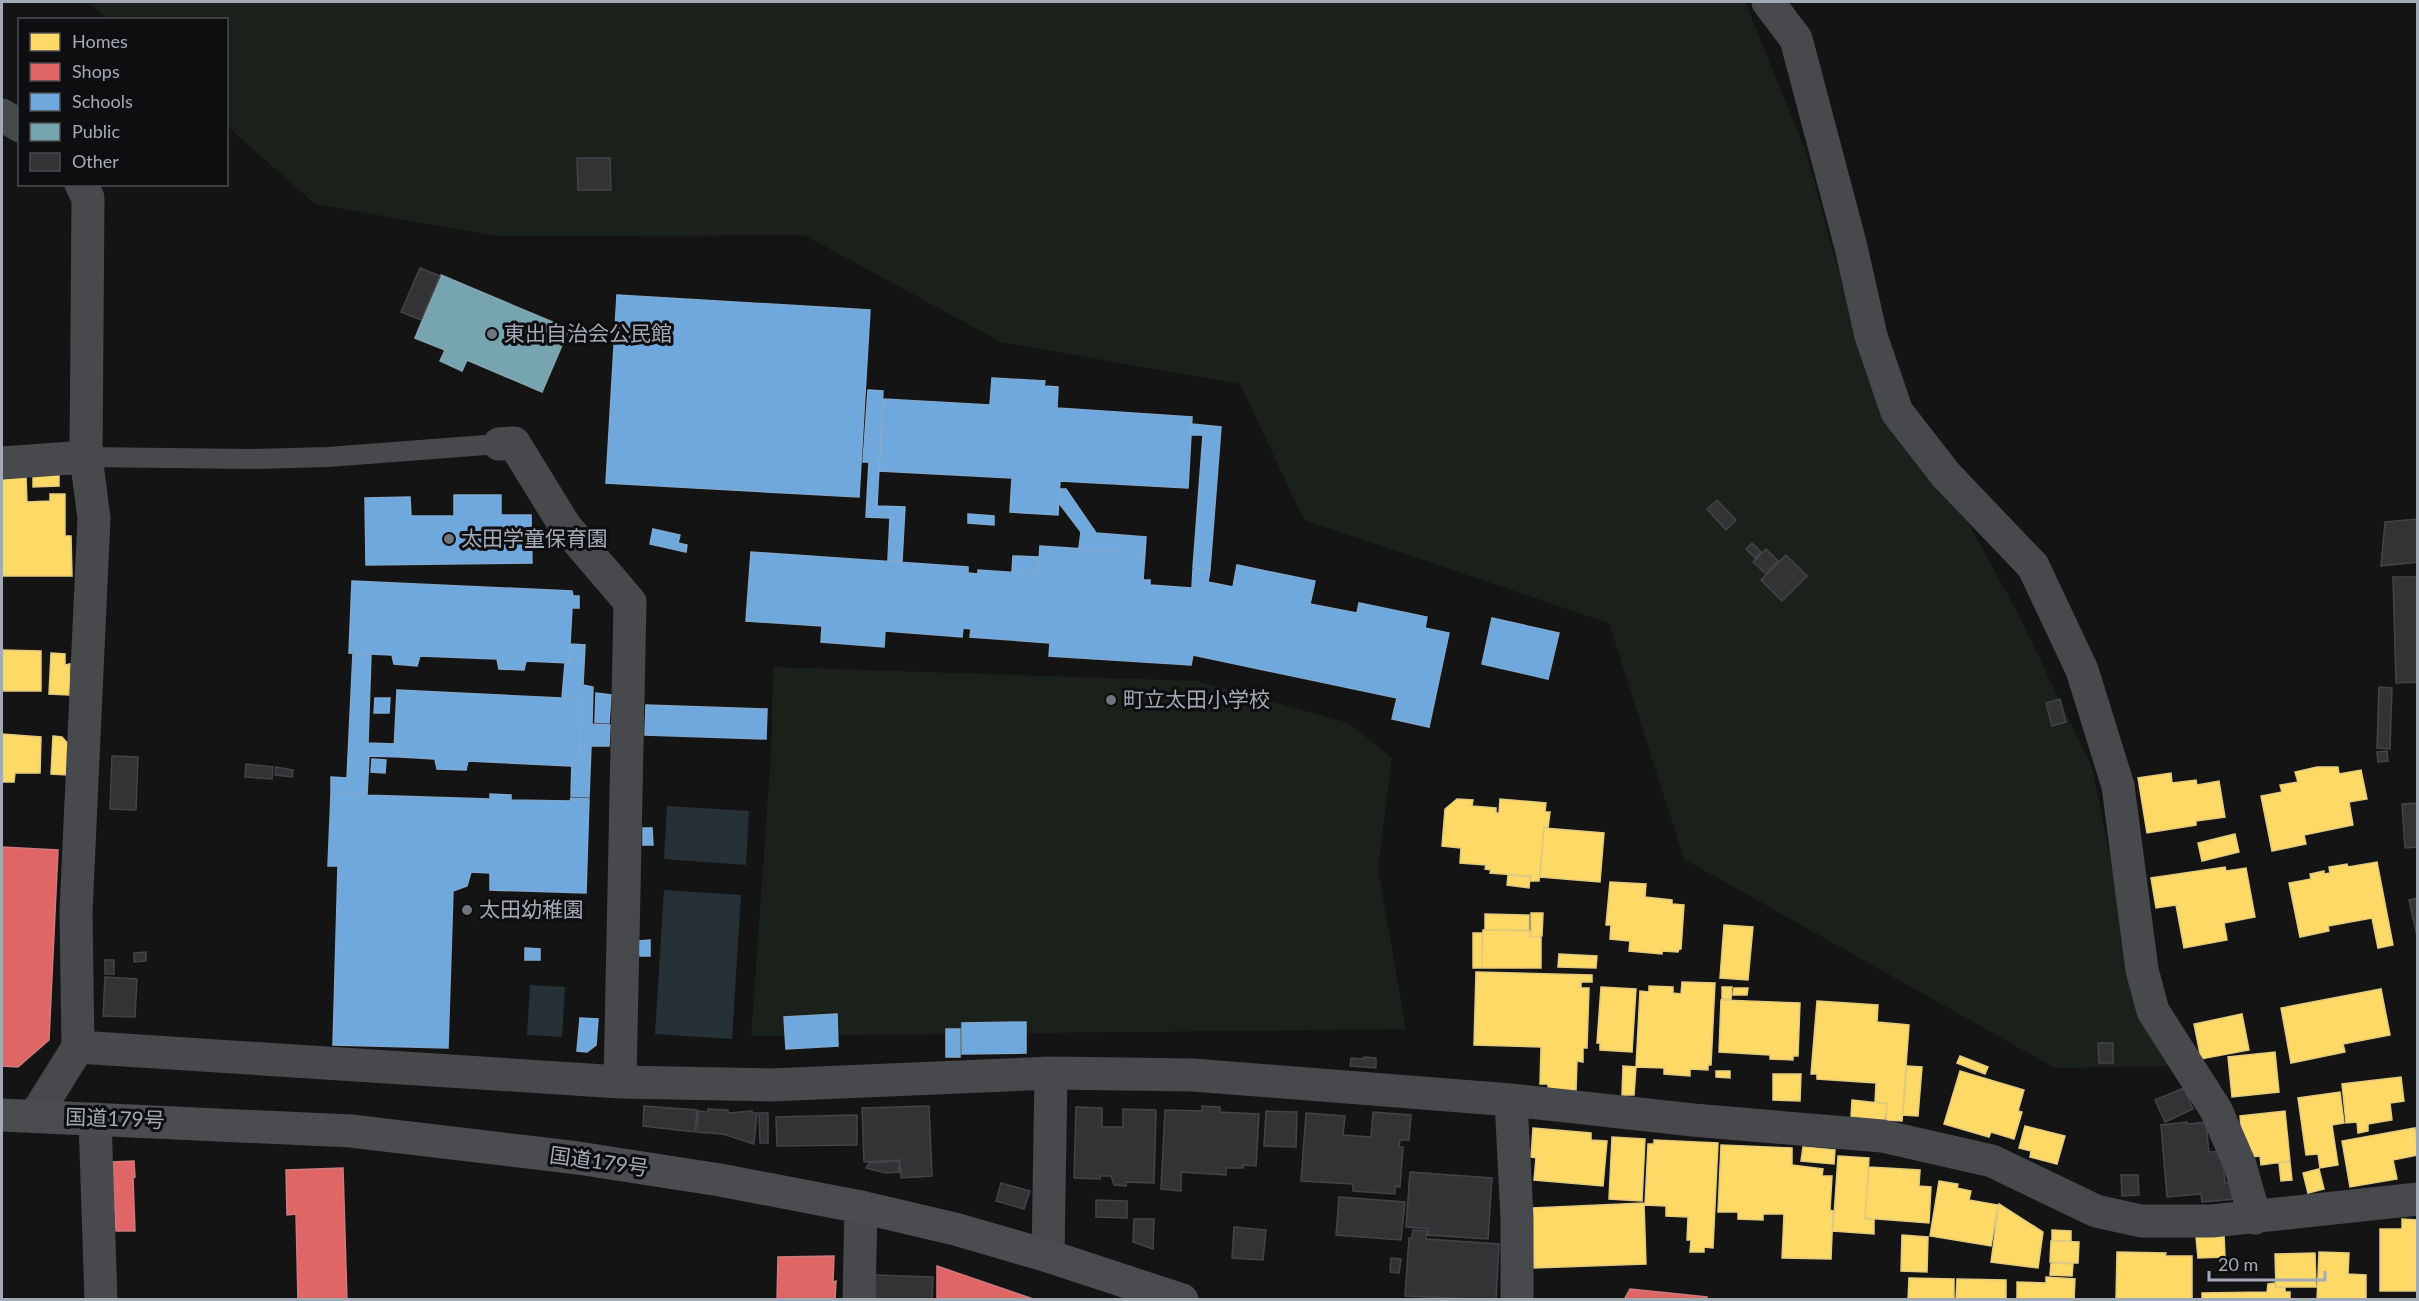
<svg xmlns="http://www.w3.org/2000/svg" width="2419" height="1301" viewBox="0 0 2419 1301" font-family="Lato,'Noto Sans JP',sans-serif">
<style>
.green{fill:#1a211a}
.water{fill:#263037}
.homes{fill:#ffd966;stroke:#e3cb7e;stroke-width:1.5}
.shops{fill:#e06666;stroke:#ce7a7e;stroke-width:1.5}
.schools{fill:#6fa8dc;stroke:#7fa9d1;stroke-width:1.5}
.public{fill:#76a5af;stroke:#84a6b1;stroke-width:1.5}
.building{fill:#333335;stroke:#424448;stroke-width:1.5}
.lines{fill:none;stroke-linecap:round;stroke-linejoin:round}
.lane{stroke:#47494d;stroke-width:20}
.street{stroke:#47494d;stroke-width:33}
.highway{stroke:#4a4c4f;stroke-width:33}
.poi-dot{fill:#71767e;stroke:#0e0e10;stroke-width:2}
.labels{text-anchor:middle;stroke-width:6;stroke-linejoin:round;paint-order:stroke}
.poi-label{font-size:21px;fill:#a3aab7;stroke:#0e0e10;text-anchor:start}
.street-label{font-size:21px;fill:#a3aab7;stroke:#0e0e10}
</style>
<rect width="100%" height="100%" fill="#141414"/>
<path class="green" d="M88,2H1745L1806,152L1846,299L2016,610L2092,767L2135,982L2172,1066L2055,1068L1684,859L1609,623L1304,520L1240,384L1001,342L804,235L496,236L315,204L227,126L226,20L108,19Z
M773,667L1197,681L1349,723L1392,758L1378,869L1406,1029L751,1036L771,754Z"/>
<path class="water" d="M667,806L749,811L746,865L664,859Z
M664,890L741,895L732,1039L655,1034Z
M530,985L565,987L562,1037L527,1035Z"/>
<path class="homes" d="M33,472H59V486L33,487Z
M26,477L27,502L50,501V494H65V536H71L72,576H2V478Z
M2,650L41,651V691H2Z
M51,653L65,654V665L70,664L69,695L49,694Z
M2,734L41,737L40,773H15L14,782H2Z
M53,736L62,737L70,746L68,775L51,774Z
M2317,767H2338L2339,774L2361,770L2367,799L2349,802L2353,825L2304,835L2306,844L2272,851L2261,796L2282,792L2280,785L2298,782L2295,772Z
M2171,773L2172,783L2196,780L2197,785L2219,781L2225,817L2196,821V825L2147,833L2138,778Z
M1457,799L1473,800L1472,806L1496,808V813H1499L1500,799L1546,803L1545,812H1550L1548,828L1544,827L1539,881H1531V876L1490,873L1491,870L1485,869L1486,865L1460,863L1461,848L1442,846L1445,809Z
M1544,828L1604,833L1600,882L1540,877Z
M2235,834L2239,852L2202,861L2198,843Z
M2377,862L2393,945L2378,948L2372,918L2328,926L2329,931L2300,937L2289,883L2311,879L2310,874L2324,871V874L2330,873L2329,867L2347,864L2348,867Z
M2225,867L2226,871L2246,868L2255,917L2224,923L2227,940L2184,948L2176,905L2156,908L2151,878Z
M1508,875L1530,877L1529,888L1507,885Z
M1610,882L1646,884L1645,897L1672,900V904L1684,905L1681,949H1679L1678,952L1662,951V954L1629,951L1630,941L1610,939L1611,925H1606Z
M1531,913H1543L1542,936L1531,937Z
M1485,914L1529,915V930H1485Z
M1724,925L1753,927L1748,980L1720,978Z
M1483,930L1530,931V937H1541V968H1482Z
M1473,933H1482V968H1473Z
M1559,954L1597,956L1596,968L1558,967Z
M1476,972L1592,975V982H1581V988H1589L1587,1048H1583V1062L1577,1061L1576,1090H1548V1084H1540L1541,1047L1474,1045Z
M1682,982L1715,983L1711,1065H1708V1070L1690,1069V1076L1664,1074V1068L1636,1067L1640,991L1649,992V986L1673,987V993L1681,994Z
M1601,987L1636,989L1632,1052L1600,1050V1043H1597Z
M1722,987H1732L1731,999H1722Z
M1734,988H1748L1747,995H1733Z
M2381,989L2390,1035L2343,1044L2345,1052L2291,1063L2281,1008Z
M1721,1000L1800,1003L1798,1056H1793V1060L1770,1059V1055L1719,1052Z
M1817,1001L1878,1005L1877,1022L1909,1025L1902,1121L1886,1120L1887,1103L1875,1102L1876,1083L1817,1079V1074H1811Z
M2242,1014L2249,1050L2201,1059L2194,1024Z
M2275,1052L2279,1092L2232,1097L2228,1057Z
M1960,1056L1988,1067L1985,1074L1957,1063Z
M1623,1066L1636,1067L1634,1095H1622Z
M1907,1066L1922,1067L1918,1116L1903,1115Z
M1716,1071H1730V1078L1716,1077Z
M1960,1071L2024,1090L2018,1111L2022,1112L2014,1139L1991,1132L1989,1137L1944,1124Z
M1773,1074H1801L1800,1101L1773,1100Z
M2401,1077L2404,1101L2390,1103L2392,1120L2368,1124V1131L2358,1133L2357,1122L2346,1123L2342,1084Z
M2340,1092L2344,1123L2332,1125L2338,1165L2320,1168L2318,1154L2306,1155L2298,1098Z
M1852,1100L1887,1104L1884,1121L1851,1116Z
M2285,1111L2290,1161L2261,1165L2260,1156L2244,1158L2240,1116Z
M2025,1126L2065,1136L2057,1164L2030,1157L2031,1151L2019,1148Z
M1533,1128L1591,1133V1140L1607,1141L1603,1186L1534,1180L1536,1158L1531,1157Z
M2415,1128L2418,1155L2393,1160L2397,1179L2350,1187L2342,1141Z
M1612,1137L1645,1139L1642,1201L1609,1199Z
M1654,1140L1718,1143L1713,1248L1704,1247V1252H1690L1691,1240H1687L1688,1217L1666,1216V1206L1645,1205L1648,1144H1654Z
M1721,1145L1792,1148V1165L1823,1169L1822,1176H1832L1830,1210L1833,1211L1831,1259L1782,1258L1784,1214H1763V1220L1738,1219V1212H1718Z
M1803,1147L1835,1150L1834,1164L1801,1161Z
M1838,1156L1869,1158L1865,1219L1874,1220V1234L1833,1231Z
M2290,1162L2292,1180L2281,1181L2279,1163Z
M1869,1167L1920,1170L1919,1186L1931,1187L1929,1223L1865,1218Z
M2319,1169L2324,1189L2308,1193L2303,1173Z
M1939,1181L1958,1184L1957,1188L1971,1191L1969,1200L1998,1205L1991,1246L1930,1236Z
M1644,1203L1646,1264L1534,1268L1532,1208Z
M1999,1204L2043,1232L2038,1268L1991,1262Z
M2402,1219L2418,1220V1291H2380V1229H2402Z
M2052,1230L2071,1231V1241L2052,1240Z
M1902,1235L1928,1237L1927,1272L1901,1271Z
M2224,1235L2225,1257L2198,1258L2196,1237Z
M2051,1241L2079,1242L2078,1263L2050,1262Z
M2117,1252L2166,1253L2165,1256H2192V1300H2116Z
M2319,1252L2349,1253L2348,1274L2366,1275V1300H2317Z
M2315,1253L2316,1287H2276L2275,1254Z
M2051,1263L2073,1264L2072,1276L2050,1275Z
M2046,1277L2075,1279L2074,1300H2017V1282L2046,1283Z
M1909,1278L1954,1279V1300H1908Z
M1957,1279L2006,1280V1300H1956Z
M2275,1283V1288L2285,1287V1292H2290V1300H2202V1293L2267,1292L2268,1284Z"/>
<path class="shops" d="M2,847L58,850L49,1040L18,1067L2,1066Z
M134,1161L135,1177L133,1178L135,1231H116L112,1162Z
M343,1168L347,1300H298L296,1214L287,1215L286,1170Z
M834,1256L833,1282L836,1281L835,1300H777L778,1257Z
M937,1266L1036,1300H937Z
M1630,1289L1707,1297L1706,1300H1624Z"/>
<path class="schools" d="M617,295L870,310L859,497L606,483Z
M992,378L1045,381L1044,386L1058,387L1057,408L1192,417L1188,488L1060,481L1058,515L1010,512L1012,478L880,471L884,399L990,405Z
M868,390L883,391L877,506L905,507L902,561L888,560L890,518L866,517L869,462H863Z
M1192,424L1221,427L1210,569L1193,568L1203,435H1191Z
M1060,489H1066L1096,533L1146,537L1145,553L1079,548L1081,532L1059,503Z
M454,495H501V515H531L532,563L366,565L365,498L410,497L411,516H454Z
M968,514L994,516V525L968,523Z
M653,529L680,535L678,543L687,545L686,552L650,544Z
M1040,546L1145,553L1143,580H1150V585L1192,588L1193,569L1210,570L1208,582L1233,587L1237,565L1315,581L1310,604L1357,613L1359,603L1427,617L1425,628L1449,633L1429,727L1392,719L1397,698L1193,655L1191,665L1049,656L1050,643L970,637L971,629L963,628L962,637L885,631L884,647L821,642L822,626L746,621L751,552L968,567V573L978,574V570L1038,574Z
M1013,556L1038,557L1037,574L1012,572Z
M352,581L572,591L573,596H579V608H572L569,663L526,661L524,670L499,669L497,659L420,656L417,666L394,664L392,655L349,653Z
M1492,618L1559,633L1548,679L1482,664Z
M570,644L585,645L583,685L593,687L592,724L610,725L609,746H591L589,797L571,796L572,761H579L582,699L562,698L565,663H569Z
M353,653L371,654L368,743L395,744L394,752H401V757L369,756L367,795L331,794V777L347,778Z
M397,690L582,699L579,761H572L571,766L468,761L466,770L437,769L435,759L401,757V752H394Z
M596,693L611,695L609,723L595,722Z
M375,698H390L389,713H374Z
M646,705L767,709L766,739L645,735Z
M372,759L386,760L385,773L371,772Z
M331,794L490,799V794L511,795V800L570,801L571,798L589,799L586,893L490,890V873L471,872L467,886L453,891L448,1048L333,1045L338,866H328Z
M643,828H652L653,845H643Z
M650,940V956H640L639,941Z
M525,948L540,949V960H525Z
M837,1014L838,1046L786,1049L784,1017Z
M580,1018L598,1019L596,1045L587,1052L577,1051Z
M1026,1022V1053L962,1054V1023Z
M946,1029H960V1057H946Z"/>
<path class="public" d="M441,275L569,329L542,392L467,360L462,371L440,361L445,350L415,338Z"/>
<path class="building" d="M577,158H610L611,190H578Z
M420,268L440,276L421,320L401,312Z
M1717,500L1736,520L1726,530L1707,509Z
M2418,519V562L2381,566L2385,522Z
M1752,543L1761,552L1755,558L1746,549Z
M1766,549L1778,561L1766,574L1753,562Z
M1786,555L1807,576L1782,601L1761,580Z
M2393,577H2418V682L2396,683Z
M2379,687L2392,688L2390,749L2377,748Z
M2060,699L2066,722L2052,726L2046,703Z
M2387,751L2388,761L2378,762L2377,752Z
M112,756L138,757L136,810L110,809Z
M246,764L273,767L272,779L245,777Z
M276,767L293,770L292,777L275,775Z
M2418,803V847L2405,848L2402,804Z
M2418,898V940L2409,900Z
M146,952V961L134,962V953Z
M105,960H114V974H105Z
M105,977L137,979L135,1017L103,1016Z
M2098,1043H2113V1063H2099Z
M1364,1057L1376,1058V1068L1350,1066L1351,1058L1364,1059Z
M2184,1088L2193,1109L2165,1122L2155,1100Z
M644,1106L697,1110L695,1132L643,1126Z
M929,1106L932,1176L901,1178L900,1160L864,1162L862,1108Z
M1202,1106L1220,1107V1112L1259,1114L1256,1166L1243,1165V1168H1226V1175L1181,1172V1191L1161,1189L1165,1110L1202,1111Z
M1076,1107L1102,1108V1127H1123V1109L1156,1110L1154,1183L1126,1182V1186L1114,1185L1111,1176H1100V1179L1074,1178Z
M708,1109L728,1110V1113L752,1111V1113H757L754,1144L723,1134L697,1132L698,1111L708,1112Z
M1266,1111L1297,1112L1296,1147L1264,1146Z
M1373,1112L1411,1115L1409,1140H1400L1399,1147H1403L1400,1187L1395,1186V1194L1353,1191V1184L1301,1181L1306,1113L1345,1116L1343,1135L1371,1137Z
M759,1113H768V1143H760Z
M857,1115V1145L777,1146L776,1117Z
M2187,1122V1124L2206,1122L2209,1152L2222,1151L2225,1183L2233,1182L2235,1199L2202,1202L2201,1194L2167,1197L2161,1125Z
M899,1161V1172L886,1173L866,1168L869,1163Z
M1410,1172L1492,1178L1488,1239L1428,1235L1429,1229L1406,1227Z
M2121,1175H2138L2139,1195L2122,1196Z
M1001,1183L1030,1191L1024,1209L996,1201Z
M1339,1197L1405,1202L1401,1240L1336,1235Z
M1096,1200L1127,1201V1218L1096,1217Z
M1134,1219H1154L1153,1249L1133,1242Z
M1234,1227L1266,1230L1263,1260L1232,1258Z
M1413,1230L1427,1231L1426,1239L1499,1244L1496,1300L1405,1296L1409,1238H1412Z
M1391,1258L1401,1259L1399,1273L1390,1272Z
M875,1275L933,1277L932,1300H875Z"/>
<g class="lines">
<path class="lane" d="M86,457L251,459L328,457L499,444"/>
<path class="street" d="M1768,2L1796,39L1851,247L1871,336L1897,412L1946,475L2033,566L2082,670L2118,786L2142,970L2153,1011L2216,1110L2240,1165L2255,1218
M2,115L20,126
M81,184L88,198L86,457
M499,444L514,443L565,526L630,602L620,1082
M2,463L86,457L94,518L76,912L78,1047L35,1116
M78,1047L620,1082L771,1085L1051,1073L1193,1075L1511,1100L1693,1120L1882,1136L1992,1161L2096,1211L2141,1221H2212L2418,1199
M1511,1100L1517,1218V1300
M95,1119L101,1300
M1048,1256L1051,1073
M859,1300L861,1207"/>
<path class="highway" d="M2,1115L351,1131L578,1158L720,1180L861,1207L955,1229L1048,1256L1182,1300"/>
</g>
<g class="poi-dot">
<circle cx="492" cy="334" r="6"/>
<circle cx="449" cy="539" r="6"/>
<circle cx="1111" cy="700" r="6"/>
<circle cx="467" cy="910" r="6"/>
</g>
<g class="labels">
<g class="poi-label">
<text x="504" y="341">東出自治会公民館</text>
<text x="461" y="546">太田学童保育園</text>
<text x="1123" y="707">町立太田小学校</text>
<text x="479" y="917">太田幼稚園</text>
</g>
<g class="street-label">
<text transform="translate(115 1119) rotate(2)" y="7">国道179号</text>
<text transform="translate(599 1162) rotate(8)" y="7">国道179号</text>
</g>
</g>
<rect width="2419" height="1301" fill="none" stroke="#a3aab7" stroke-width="6"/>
<rect x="18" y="18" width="210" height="168" fill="#0e0e10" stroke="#4a4c53" stroke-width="1.5"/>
<rect x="30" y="33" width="30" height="18" fill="#ffd966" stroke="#4a4c53" stroke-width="1.5"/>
<text x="72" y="48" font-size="18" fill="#a3aab7">Homes</text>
<rect x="30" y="63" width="30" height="18" fill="#e06666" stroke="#4a4c53" stroke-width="1.5"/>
<text x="72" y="78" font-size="18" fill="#a3aab7">Shops</text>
<rect x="30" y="93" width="30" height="18" fill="#6fa8dc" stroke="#4a4c53" stroke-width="1.5"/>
<text x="72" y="108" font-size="18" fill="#a3aab7">Schools</text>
<rect x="30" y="123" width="30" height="18" fill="#76a5af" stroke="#4a4c53" stroke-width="1.5"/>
<text x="72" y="138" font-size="18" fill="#a3aab7">Public</text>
<rect x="30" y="153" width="30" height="18" fill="#333335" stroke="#4a4c53" stroke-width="1.5"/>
<text x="72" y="168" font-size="18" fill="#a3aab7">Other</text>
<path d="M2209 1271v9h116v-9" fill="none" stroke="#a3aab7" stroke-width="3"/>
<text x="2218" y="1271" font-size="18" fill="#a3aab7" stroke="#0e0e10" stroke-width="4.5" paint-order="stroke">20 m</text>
</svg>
